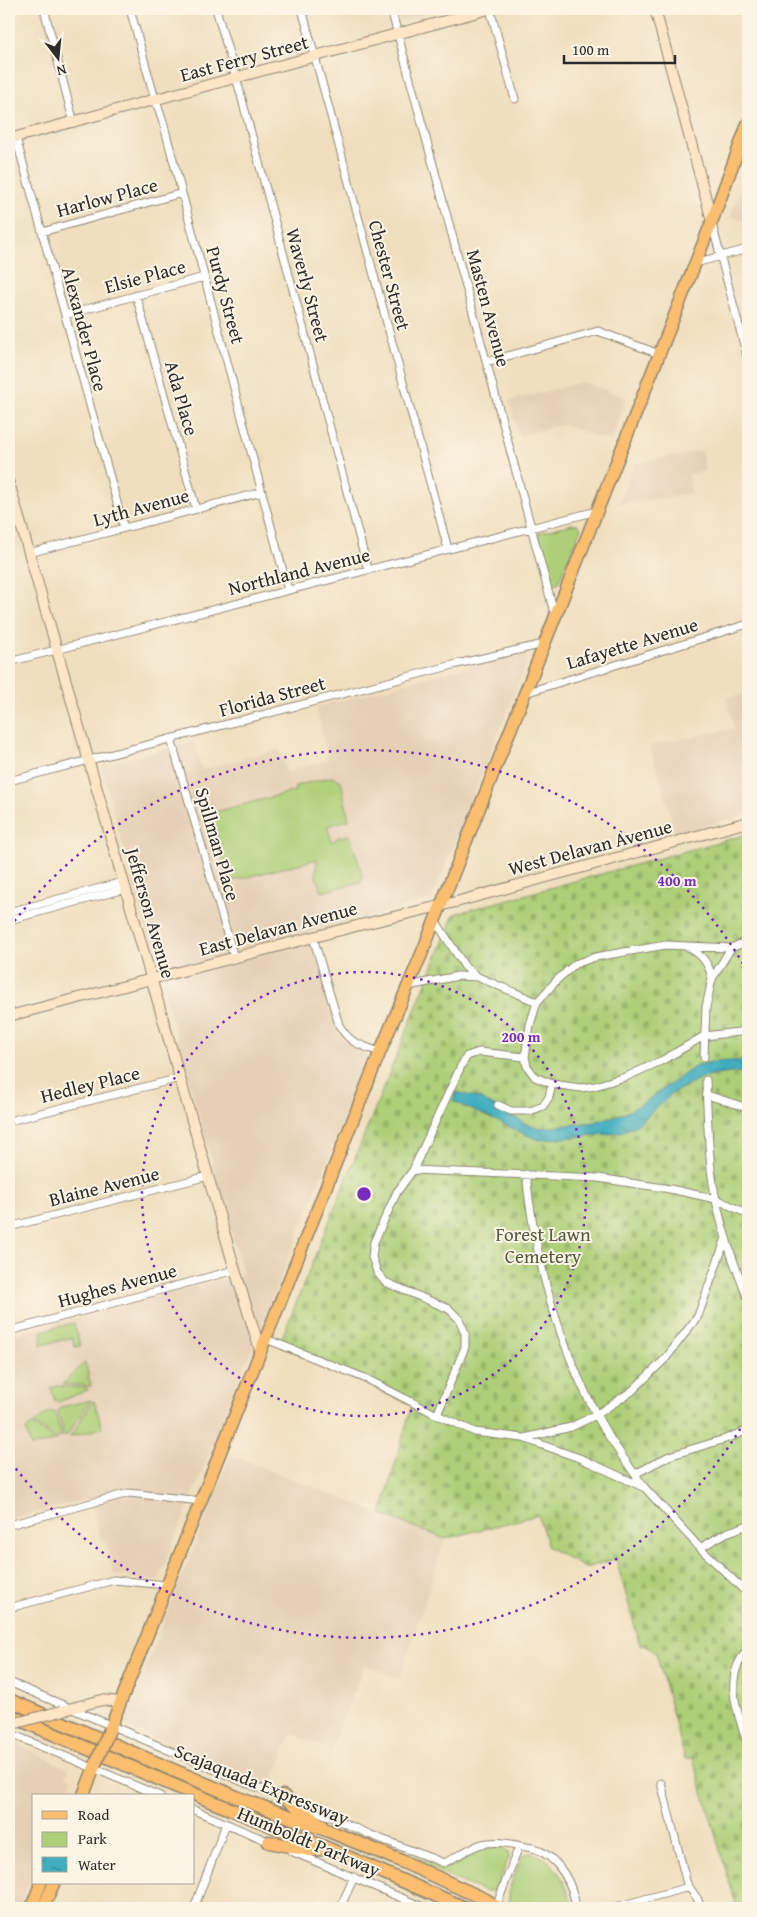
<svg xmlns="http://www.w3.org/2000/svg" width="757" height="1917" viewBox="0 0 757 1917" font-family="'Gentium Book Plus',serif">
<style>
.built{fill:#e5d0b5}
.green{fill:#aecf78;stroke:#6c7d52}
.cemetery{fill:url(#cemetery-stones);stroke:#6c7d52}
.water{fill:url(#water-ripples);stroke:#366c75}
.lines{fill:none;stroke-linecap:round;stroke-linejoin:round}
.street-casing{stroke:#8d8574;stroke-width:9}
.secondary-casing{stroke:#8d8574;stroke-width:12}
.primary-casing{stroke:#8d8574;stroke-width:14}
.highway-casing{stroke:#8d8574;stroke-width:15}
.street{stroke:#fff;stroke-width:7}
.secondary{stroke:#fde5c5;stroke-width:10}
.primary{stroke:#fbbd6e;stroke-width:11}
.highway{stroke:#fbbd6e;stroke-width:12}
.secondary-bridge-casing{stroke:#8d8574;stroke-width:12;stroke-linecap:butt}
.primary-bridge-casing{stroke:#8d8574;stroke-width:14;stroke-linecap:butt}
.secondary-bridge{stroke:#fde5c5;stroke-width:10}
.primary-bridge{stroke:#fbbd6e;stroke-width:11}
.ring{fill:none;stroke:#7b2cbf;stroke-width:2.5;stroke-dasharray:2.5 5}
.labels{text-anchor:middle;stroke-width:4;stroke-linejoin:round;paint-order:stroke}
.street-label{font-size:19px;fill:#2b2b2b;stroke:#fcf5e5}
.park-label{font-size:19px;fill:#525c42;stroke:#fcf5e5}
.centre{fill:#7b2cbf;stroke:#fcf5e5;stroke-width:2.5}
.ring-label{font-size:15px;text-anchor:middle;font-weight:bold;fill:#7b2cbf;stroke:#fcf5e5;stroke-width:4;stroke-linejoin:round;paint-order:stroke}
</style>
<defs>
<pattern id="cemetery-stones" width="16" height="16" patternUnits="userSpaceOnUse" patternTransform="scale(1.25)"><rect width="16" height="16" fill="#aecf78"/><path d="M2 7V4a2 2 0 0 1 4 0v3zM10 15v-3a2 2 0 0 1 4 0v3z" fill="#96b268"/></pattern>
<pattern id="water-ripples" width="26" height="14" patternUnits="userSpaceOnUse" patternTransform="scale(1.25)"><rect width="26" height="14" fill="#41adbf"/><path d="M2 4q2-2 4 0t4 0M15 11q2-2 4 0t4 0" fill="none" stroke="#378d9b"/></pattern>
</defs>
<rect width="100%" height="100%" fill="#fcf5e5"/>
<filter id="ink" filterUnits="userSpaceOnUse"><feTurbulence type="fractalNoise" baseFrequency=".02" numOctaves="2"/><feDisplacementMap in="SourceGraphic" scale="10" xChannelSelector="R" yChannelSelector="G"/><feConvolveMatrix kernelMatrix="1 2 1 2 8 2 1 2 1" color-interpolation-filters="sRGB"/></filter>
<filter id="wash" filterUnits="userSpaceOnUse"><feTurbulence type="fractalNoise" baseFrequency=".0096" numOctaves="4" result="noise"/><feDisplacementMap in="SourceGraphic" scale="20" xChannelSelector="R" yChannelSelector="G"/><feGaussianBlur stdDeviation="1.12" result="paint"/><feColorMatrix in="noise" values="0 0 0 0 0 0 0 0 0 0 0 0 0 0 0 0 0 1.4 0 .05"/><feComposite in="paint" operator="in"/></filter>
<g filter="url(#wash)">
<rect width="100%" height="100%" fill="#efdfbe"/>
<path class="built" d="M398,9H444L401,20Z
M748,171V222L730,216Z
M582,382L626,397L612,442L562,424L519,436L509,401Z
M702,451L704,471L688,475L692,493L618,504L635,463Z
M517,654H522L526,657V664L432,899L310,932L338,1033L343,1040L370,1055L158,1581L114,1575L105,1541H101L90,1499L9,1519V1336L243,1273L102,770L103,765L194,742L202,770L279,749L286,772L328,759L316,707Z
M748,693V814L676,834L650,746L734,728L727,698Z
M231,1455L445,1539L400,1678L364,1665L331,1750L292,1733L270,1787L128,1727L124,1722Z
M9,1741L69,1769L66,1776L72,1778L65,1796H34V1872L19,1908H9Z"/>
<path class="green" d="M572,524H578L581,529L558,583L554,584L550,581L538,533Z
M332,777L341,781L349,820L327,826L332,842L338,837L350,835L363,877L360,882L322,892L316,877L317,859L229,882L211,813L295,791V786Z
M74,1323L80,1346L75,1347L72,1338L41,1345L42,1331Z
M85,1362L91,1386L63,1384Z
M57,1386L87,1388L88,1390L58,1402L55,1401L51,1388Z
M91,1400L67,1435L64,1436L58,1412L61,1407Z
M94,1401L102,1428L70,1437L93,1401Z
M50,1411L55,1413L62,1437L58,1438L34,1424Z
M32,1425L57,1440L31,1447L26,1430Z
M501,1846L508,1852L509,1858L496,1888L492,1891L486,1892L449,1877L400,1852L401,1851L440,1866L451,1865L478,1850Z
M532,1853C556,1859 569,1887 572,1908H514C501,1899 517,1870 522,1857L526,1854Z"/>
<path class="cemetery" d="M748,834V1908H737L693,1758L685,1759L656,1653L645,1645H640L616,1559L585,1568L548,1547L538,1515L445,1539L381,1514L412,1405L279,1345L454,914Z"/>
<path class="water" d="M748,1060V1071L715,1075L697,1080L673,1093L637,1125L621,1132L609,1134L538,1140L453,1101L457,1092L481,1099L526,1124L542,1128L594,1122L625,1113L645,1102L697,1065L711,1062Z"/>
</g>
<g filter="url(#ink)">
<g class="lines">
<defs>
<path id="street" d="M44,9L74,123
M130,9L153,92L163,122L288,590
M216,9L239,88L368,570
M302,9L448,549
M391,9L555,616
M490,9L515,99
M16,138L124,528
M712,224L748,360
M42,232L182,193
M695,263L748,249
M136,295L196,509
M65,315L204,277
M486,362L598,331L659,354
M29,553L262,492
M9,662L597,511
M525,693L748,624
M171,739L234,958
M9,781L457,664L544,644
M9,912L123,882
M9,920L125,889
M435,920L465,967L478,977L537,1002
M313,937L339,1025C350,1044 360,1045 380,1052
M748,941L731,948L666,945L595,957L575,964L557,980L537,1002L530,1025L525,1057L527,1066L535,1077L552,1084L581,1088L595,1086L628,1076L663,1060L704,1036L748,1031
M688,947C702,955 709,963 712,979
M408,986L458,976L477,977
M704,1057L706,1007L712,979L731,948
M706,1080C707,1110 708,1139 711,1169C716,1214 731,1257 748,1299
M707,1095L748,1108
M498,1105L511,1111H530L543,1106L549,1097L552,1084
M9,1121L180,1078
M413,1170L598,1178L670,1189L716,1199L748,1214
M526,1174C535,1260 556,1338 596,1414C609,1440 628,1464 644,1487
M9,1227L208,1176
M9,1331L235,1270
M266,1339L367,1379L437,1415L475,1432L523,1438L582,1459L645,1488L700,1548L748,1594
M437,1415L465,1347V1333L459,1319L449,1309L385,1282L377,1272L372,1257L374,1242L397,1192L413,1170L461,1066L467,1056L479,1052L525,1057
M525,1438L571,1427L596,1415L632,1391L666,1358L698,1316L726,1238
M635,1474L669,1456L725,1439L748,1430
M9,1525L129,1493L201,1501
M700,1548L726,1533L748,1525
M9,1608L114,1580L167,1585
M748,1650C721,1677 739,1715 748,1746
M9,1682L248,1784L284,1797
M9,1733L160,1796
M661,1783L687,1884L697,1898L701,1908
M301,1804L371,1835L444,1863C457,1857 468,1848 482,1844C495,1841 505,1843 517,1845C523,1847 530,1847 536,1849C560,1859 573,1884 576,1908
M194,1810L272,1843
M291,1851L425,1908
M496,1907L519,1846
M194,1908L226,1824
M340,1908L354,1877
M612,1908L689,1887"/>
<path id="secondary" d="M655,9L712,221
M9,139L489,9
M9,483L235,1270L261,1353
M9,1016L360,925L456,902L748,822
M61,1711L102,1700L120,1702"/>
<path id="primary" d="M109,1731L380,1052L422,953L712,221L748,123
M83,1796L96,1763
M31,1908L41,1883
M43,1908L54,1883"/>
<path id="highway" d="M9,1700L241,1799L329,1831L399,1860L486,1900L498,1908
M9,1715L208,1800L329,1849L465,1908
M283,1796L321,1825
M269,1842L310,1850L323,1849"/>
</defs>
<use href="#street" class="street-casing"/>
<use href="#secondary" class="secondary-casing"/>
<use href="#primary" class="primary-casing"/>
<use href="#highway" class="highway-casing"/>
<use href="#street" class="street"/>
<use href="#secondary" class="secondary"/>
<use href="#primary" class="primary"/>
<use href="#highway" class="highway"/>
<defs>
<path id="secondary-bridge" d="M9,1725L61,1711"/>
<path id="primary-bridge" d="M96,1763L109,1731"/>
</defs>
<use href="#secondary-bridge" class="secondary-bridge-casing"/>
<use href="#primary-bridge" class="primary-bridge-casing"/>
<use href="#secondary-bridge" class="secondary-bridge"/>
<use href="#primary-bridge" class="primary-bridge"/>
</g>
</g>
<g class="ring">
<circle cx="364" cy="1194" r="222"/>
<path d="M748 1416A443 443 0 0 1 10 1461M10 927A443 443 0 0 1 748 972"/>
</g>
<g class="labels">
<g class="street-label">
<text transform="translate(244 58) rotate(-15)" y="7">East Ferry Street</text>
<text transform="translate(107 197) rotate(-15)" y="7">Harlow Place</text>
<text transform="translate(390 275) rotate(75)" y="7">Chester Street</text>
<text transform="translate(145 276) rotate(-15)" y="7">Elsie Place</text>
<text transform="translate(308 285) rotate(75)" y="7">Waverly Street</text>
<text transform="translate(226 295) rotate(75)" y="7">Purdy Street</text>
<text transform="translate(489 308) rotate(75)" y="7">Masten Avenue</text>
<text transform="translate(85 329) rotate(75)" y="7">Alexander Place</text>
<text transform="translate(182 398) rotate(74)" y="7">Ada Place</text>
<text transform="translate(141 507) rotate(-15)" y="7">Lyth Avenue</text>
<text transform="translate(299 571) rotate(-14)" y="7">Northland Avenue</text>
<text transform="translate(632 643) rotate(-17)" y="7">Lafayette Avenue</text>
<text transform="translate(272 696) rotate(-15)" y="7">Florida Street</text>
<text transform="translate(218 844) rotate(74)" y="7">Spillman Place</text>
<text transform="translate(590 847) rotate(-15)" y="7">West Delavan Avenue</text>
<text transform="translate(151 913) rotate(74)" y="7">Jefferson Avenue</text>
<text transform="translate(278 928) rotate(-15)" y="7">East Delavan Avenue</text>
<text transform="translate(90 1084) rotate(-14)" y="7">Hedley Place</text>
<text transform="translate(104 1186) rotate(-14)" y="7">Blaine Avenue</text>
<text transform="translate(117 1285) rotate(-15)" y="7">Hughes Avenue</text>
<text transform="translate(262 1784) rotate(22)" y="7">Scajaquada Expressway</text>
<text transform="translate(309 1841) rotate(23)" y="7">Humboldt Parkway</text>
</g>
<g class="park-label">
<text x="543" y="1241">Forest Lawn<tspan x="543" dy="22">Cemetery</tspan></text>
</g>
</g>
<circle cx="364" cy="1194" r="8" class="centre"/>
<g class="ring-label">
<text x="677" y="886">400 m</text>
<text x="521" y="1042">200 m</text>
</g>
<rect width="757" height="1917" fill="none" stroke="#fcf5e5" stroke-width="30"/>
<rect x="32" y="1794" width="162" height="90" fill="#fcf5e5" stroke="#a8a49b"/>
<rect x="42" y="1811" width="25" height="8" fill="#fbbd6e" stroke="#a8a49b"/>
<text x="78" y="1820" font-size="15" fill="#2b2b2b">Road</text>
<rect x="42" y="1832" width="25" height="15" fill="#aecf78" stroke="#a8a49b"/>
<text x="78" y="1844" font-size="15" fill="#2b2b2b">Park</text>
<rect x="42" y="1857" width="25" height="15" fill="url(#water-ripples)" stroke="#a8a49b"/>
<text x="78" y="1870" font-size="15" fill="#2b2b2b">Water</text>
<g transform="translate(58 58) rotate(164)" stroke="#fcf5e5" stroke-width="4" paint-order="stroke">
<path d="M0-4L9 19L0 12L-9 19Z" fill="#2b2b2b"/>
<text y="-8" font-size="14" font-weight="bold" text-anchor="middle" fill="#2b2b2b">N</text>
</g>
<path d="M564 55v8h111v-8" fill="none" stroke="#2b2b2b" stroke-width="2.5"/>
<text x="572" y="55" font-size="15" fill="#2b2b2b" stroke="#fcf5e5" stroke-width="4" paint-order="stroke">100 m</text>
</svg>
